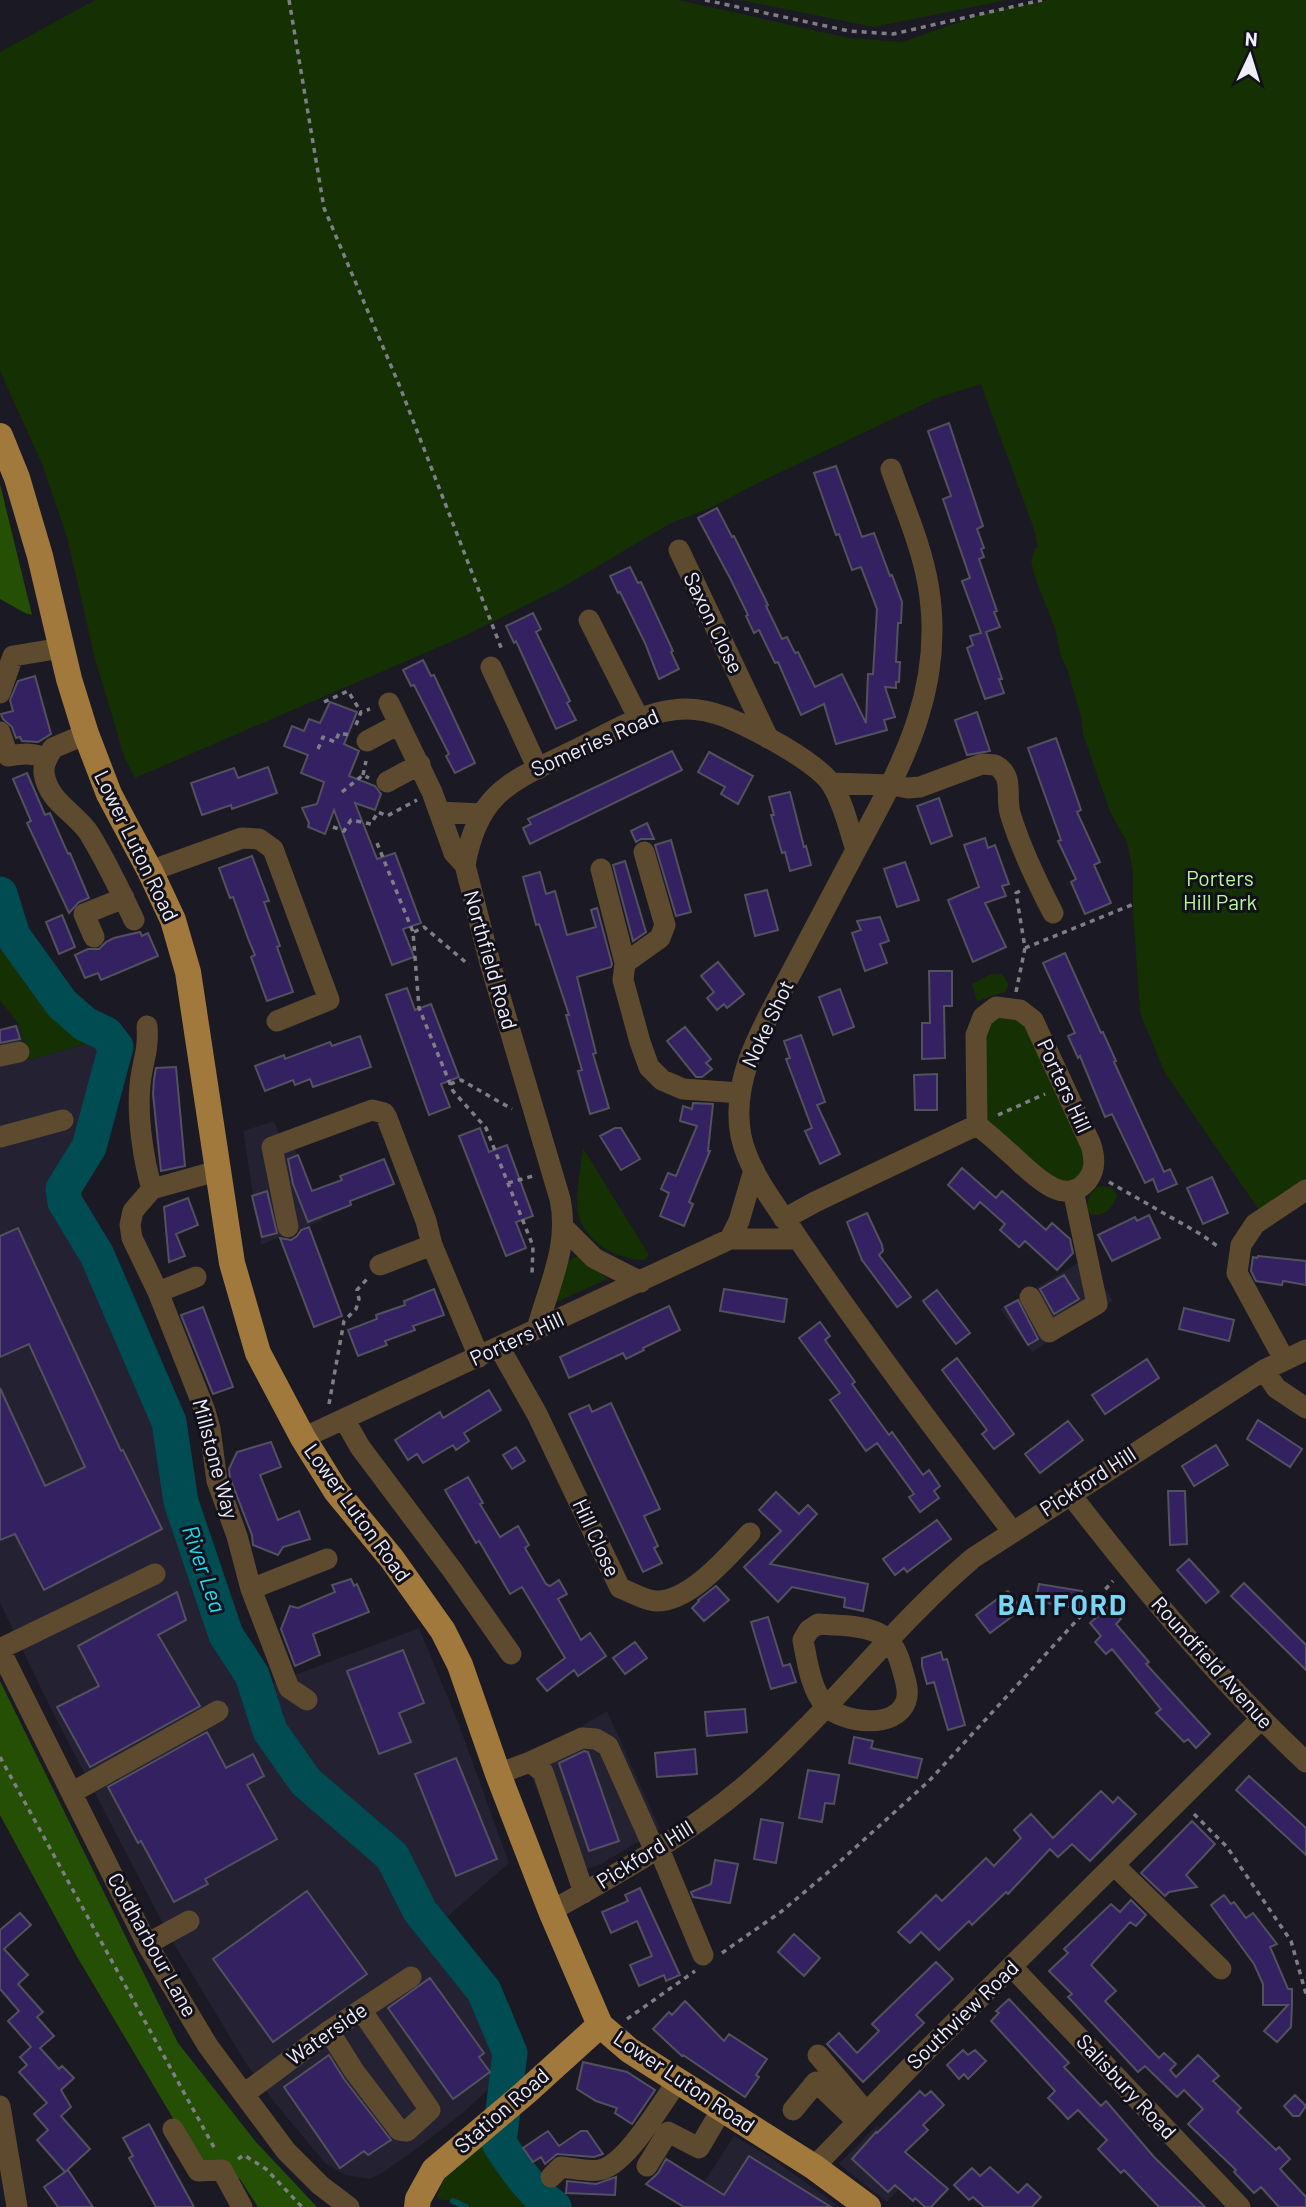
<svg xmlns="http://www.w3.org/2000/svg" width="1306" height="2207" viewBox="0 0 1306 2207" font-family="Barlow,sans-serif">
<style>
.built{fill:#242132}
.green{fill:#153002}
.forest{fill:#254f04}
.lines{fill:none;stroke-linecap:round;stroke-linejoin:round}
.stream{stroke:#004c53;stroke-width:6}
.river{stroke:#004c53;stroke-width:35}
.building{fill:#332162;stroke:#53515f;stroke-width:2}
.path{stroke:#7f7e87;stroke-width:3.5;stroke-dasharray:5 5;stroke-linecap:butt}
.minor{stroke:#5d4a2f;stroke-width:21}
.major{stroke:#a1793c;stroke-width:26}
.labels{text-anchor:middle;stroke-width:6;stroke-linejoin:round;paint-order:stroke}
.street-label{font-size:21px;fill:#efeef6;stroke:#12101b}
.park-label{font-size:21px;fill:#baf99a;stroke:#12101b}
.water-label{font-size:23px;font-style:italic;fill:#19e0f1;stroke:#12101b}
.district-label{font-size:28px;font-weight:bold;letter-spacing:2px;fill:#75d7f3;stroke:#12101b}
</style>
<rect width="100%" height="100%" fill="#1b1924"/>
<path class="built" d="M19,1025L29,1060L103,1039L107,1054L85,1138L50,1198L80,1242L162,1424L170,1506L216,1637L240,1667L261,1734L302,1790L404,1890L432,1938L468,1985L489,2028L497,2051L498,2071L492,2086L464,2112L415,2150L382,2173L370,2179L345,2175L325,2163L275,2103L245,2062L171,1939L51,1709L0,1603V1030Z
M274,1121L279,1134L288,1132L323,1220L261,1245L243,1131Z
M1085,1259L1113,1301L1032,1352L1000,1309Z
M419,1628L458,1722L509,1863L447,1917L419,1880L391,1838L327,1787L296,1749L266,1686Z
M607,1711L660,1829L601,1864L568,1876L526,1760Z
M877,2125L921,2166L887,2202L839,2164Z
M734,2136L770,2157L840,2207H688Z"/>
<path class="green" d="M95,0H678L849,38L902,42L991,11L1048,0H1306V1183L1261,1213L1165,1073L1140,1013L1133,911V871L1127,842L1110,812L1083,734L1081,717L1068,671L1061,657L1055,629L1035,577L1031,561L1035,548L1038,547L1034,529L981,384L937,398L764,480L708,509L671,523L563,587L462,637L135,778L124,756L95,659L67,537L42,464L0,371V52Z
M739,0H1007L874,27Z
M0,924L5,942L56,1006L81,1029L103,1039L29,1060L19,1025L0,1000Z
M991,974H1002L1009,985L1005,992L977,1001L972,984Z
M997,1016L1022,1020L1089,1155C1086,1161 1084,1171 1080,1175C1057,1200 1003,1137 986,1121L983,1036Z
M583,1148L649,1255L645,1260C618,1260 584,1242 578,1213C575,1199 581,1164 583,1148Z
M1098,1186L1111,1187L1117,1195C1114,1208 1103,1218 1090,1214C1083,1202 1090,1195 1098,1186Z
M575,1257H580L608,1279L556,1302L568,1261Z
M488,2138L496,2157L511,2170L525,2192L540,2207H466L453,2201L437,2199C441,2171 469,2155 488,2138Z"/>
<path class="forest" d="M0,484L32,615L25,613L0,599Z
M0,1681L178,2043L256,2142L317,2207H258L240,2179L196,2157L76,1955L0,1815Z"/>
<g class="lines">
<path class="stream" d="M453,2201L466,2207"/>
<path class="river" d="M0,894L13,936L62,1004L85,1024L106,1034L116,1047L89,1147L63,1189L65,1202L97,1255L169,1422L181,1502L226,1635L252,1675L270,1731L306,1782L392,1856L420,1911L484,1991L510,2053L499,2143C515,2167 530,2191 554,2207"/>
</g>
<path class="building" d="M949,423L983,526L977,529L984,548L981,549L984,557L979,559L997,611L994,612L1000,627L986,632L1002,679H999L1004,693L985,699L967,648L973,645L970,636L981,633L962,581L970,578L943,499L951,496L928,431Z
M836,466L862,537L874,533L890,576L892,575L902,602L901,623H898L896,662H900L899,682H896V688L885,687L895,717L884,720L887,730L836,744L824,704L801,715L778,662L775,663L759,630L754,633L746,616L748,615L731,580L698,518L717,508L732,537L734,536L768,605L766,606L782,639L787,637L795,653L798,652L815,687L842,674L866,723L868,674H873L877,609L861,567L852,570L839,534L836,535L814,473Z
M630,567L638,583L641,582L673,651L671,652L679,669L659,679L645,643L620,592L618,593L610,576Z
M533,613L541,629L536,632L570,701L567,703L576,720L556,729L516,641L514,643L506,626Z
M423,660L431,676L434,675L475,763L455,773L446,756L449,754L414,685L411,686L403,670Z
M35,676L51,734L38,742L22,741L20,737L16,738L12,727L3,719L1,714L13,711L10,700L18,681Z
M330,702L357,712L344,744L359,751L349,776L375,786L381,794L375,810L355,803L377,859L395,853L421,923L403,929L414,957L392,965L334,810L325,834L308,827L309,823L302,808L317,804L324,782L301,773L308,755L284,746L292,726L304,731L309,719L320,723Z
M977,712L990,751L967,755L955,720Z
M1056,738L1081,810L1077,812L1100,862L1094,865L1111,903L1085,914L1071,882L1076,879L1058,841L1061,840L1028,748Z
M672,751L682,770L530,844L523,828L531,824L528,819Z
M709,752L753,776L738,804L721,794L725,787L698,772Z
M268,767L277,793L232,809L231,805L202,815L191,783L234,768L238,778Z
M27,773L45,815L50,813L68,854L70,853L89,898L79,902L69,913L27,823L31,821L13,779Z
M790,792L804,847L806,846L811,865L790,871L785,852L782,853L771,815H774L769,797Z
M939,798L952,836L931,844L917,806Z
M647,823L654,839H641L636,842L631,831Z
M985,838L988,848L995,845L1009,884L1002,886L1006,896L985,903L1006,947L973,962L948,900L979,887L964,845Z
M671,840L691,912L676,916L655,845Z
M252,856L269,901L264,902L280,946L277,947L293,992L267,1001L251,957L255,955L249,941L233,897L230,898L219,868Z
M625,861L646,932L633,941L613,865Z
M905,862L919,900L897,907L884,869Z
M540,872L546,894L555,891L567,935L596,927L591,910L597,908L612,964L611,967L577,977L596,1053L593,1054L609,1108L590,1114L578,1071L582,1070L566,1015H569L539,924L536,925L523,877Z
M767,890L778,930L755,936L745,895Z
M62,915L75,947L59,954L46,922Z
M880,917L889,941L880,944L887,963L865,971L852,933L861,930L857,921Z
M140,932L142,936L148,933L158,956L101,980L98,973L85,978L75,955L88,949H99L106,942L114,938Z
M1065,953L1101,1033L1103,1032L1116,1061L1114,1062L1164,1172L1170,1169L1177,1184L1158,1192L1153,1179L1145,1183L1112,1114L1105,1117L1080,1056L1078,1058L1068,1036L1075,1033L1043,963Z
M718,962L744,994L727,1008L724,1004L717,1010L707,998L714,992L701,976Z
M929,971H952V1006H944L945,1058L922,1059V1023H930Z
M407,988L415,1010L431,1004L459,1077L441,1084L450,1107L429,1115L386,995Z
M840,989L854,1027L833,1035L819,997Z
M16,1026L20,1039L0,1043V1030Z
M685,1027L711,1059L706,1063L712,1069L702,1077H696L667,1041Z
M801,1035L825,1102L817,1105L840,1154L820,1164L805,1131L812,1128L786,1059L790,1058L784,1041Z
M360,1036L371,1067L313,1087L310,1079L295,1085L293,1080L265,1091L255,1066L284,1055L285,1059L330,1042L332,1046Z
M176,1067L185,1166L161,1171L153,1094L154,1079L156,1068Z
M937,1074V1110H915L914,1075Z
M693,1103L713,1104L708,1151H710L689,1202L693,1204L684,1226L660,1216L669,1193L661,1189L668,1173L676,1176L697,1126L680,1121L683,1106L692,1109Z
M480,1128L489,1152L507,1145L533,1216L516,1222L526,1248L506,1256L459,1136Z
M615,1128H621L640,1159L621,1170L600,1136Z
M298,1155L312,1191L342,1180L340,1176L384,1159L394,1184L350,1201L351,1205L308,1222L293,1184L288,1159Z
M962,1168L996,1198L1002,1191L1046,1230L1052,1223L1070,1239L1073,1253L1057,1270L1025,1241L1019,1247L1000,1230L1005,1224L980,1202L974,1209L948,1185Z
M1212,1177L1228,1213L1203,1224L1187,1188Z
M267,1191L277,1233L262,1237L252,1196Z
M188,1198L198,1225L176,1234L185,1256L169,1262L164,1207Z
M867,1213L882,1245L883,1251L879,1255L911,1297L897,1307L862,1260L847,1222Z
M1149,1215L1160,1238L1112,1261L1098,1235L1135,1217L1137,1221Z
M309,1227L342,1316L314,1327L280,1238L291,1240L297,1236L301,1230Z
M18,1228L121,1451L123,1450L162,1529L44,1590L15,1534L0,1540V1388L45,1486L85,1467L29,1344L0,1357V1236Z
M1258,1256L1306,1261V1285L1283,1281L1282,1285L1256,1281L1251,1271L1253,1257L1257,1258Z
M1064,1275L1079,1299L1054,1314L1040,1289Z
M434,1289L444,1315L413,1326L415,1330L385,1341L387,1345L358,1356L348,1330L377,1319L376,1315L405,1305L404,1301Z
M724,1289L787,1299L784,1322L720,1311Z
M937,1290L970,1333L956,1344L923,1301Z
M1018,1300L1038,1339L1028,1345L1005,1307Z
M669,1306L680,1330L643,1348L644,1350L626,1359L623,1353L569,1378L560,1357Z
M203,1307L233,1387L213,1394L181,1315Z
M1184,1308L1234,1320L1229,1341L1179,1329Z
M820,1322L830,1336L825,1340L855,1382L852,1384L889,1435L892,1432L923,1475L929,1470L940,1486L934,1491L939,1498L920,1512L909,1497L914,1494L877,1443L866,1451L830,1400L840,1393L799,1338Z
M957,1358L1014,1434L994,1449L982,1434L987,1430L942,1370Z
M1147,1359L1159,1378L1105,1414L1092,1395Z
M489,1390L501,1410L464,1433L469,1441L456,1450L453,1445L423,1463L417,1454L408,1460L395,1440L440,1412L443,1418Z
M611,1403L660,1509L644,1516L658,1546L654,1548L662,1563L643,1572L569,1414L589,1405L592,1412Z
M1258,1420L1302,1449L1290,1467L1247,1439Z
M1068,1421L1083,1440L1040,1473L1025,1454Z
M271,1442L281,1467L260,1475L278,1520L299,1511L310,1539L283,1547L278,1555L253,1545L252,1535L230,1478L229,1469L237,1452Z
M1216,1445L1228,1465L1194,1486L1182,1466Z
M516,1447L525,1461L512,1469L503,1455Z
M468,1477L483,1503L480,1504L500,1537L518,1526L529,1545L525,1548L546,1584L550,1586L559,1580L567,1594L558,1599L581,1640L590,1633L606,1656L578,1676L574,1670L547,1691L537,1679L565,1658L522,1587L510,1594L479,1541L476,1543L445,1490Z
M1168,1491H1185L1187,1544L1170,1545Z
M776,1492L799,1514L808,1505L817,1514L770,1564L868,1584L863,1611L844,1607L845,1598L792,1587L778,1602L744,1567L781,1531L759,1510Z
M937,1520L951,1539L907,1572L904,1568L895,1575L883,1559Z
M1189,1559L1219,1592L1206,1603L1177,1570Z
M351,1579L354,1586L357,1584L369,1612L313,1634L320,1655L295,1666L281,1629L290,1606L298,1608L335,1592L332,1585Z
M1244,1583L1306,1645V1670L1231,1596Z
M1039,1584L1082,1591L1079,1609L1036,1601Z
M716,1586L729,1600L704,1621L692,1608L699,1601L698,1600Z
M1008,1591L1022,1609L990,1633L976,1615Z
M177,1592L186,1620L158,1635L200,1706L90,1767L57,1707L99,1686L78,1646Z
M1109,1606L1121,1619L1116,1624L1149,1662L1146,1664L1210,1734L1196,1748L1188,1739L1184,1742L1156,1713L1161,1709L1112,1649L1106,1654L1095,1642L1101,1636L1090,1623Z
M768,1617L783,1666L790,1664L796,1682L771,1689L751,1622Z
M635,1642L647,1658L625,1674L613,1658Z
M403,1650L424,1703L399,1713L411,1742L379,1754L347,1671Z
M941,1652L943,1660L947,1659L965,1725L948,1730L934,1682L927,1684L922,1666V1658Z
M745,1709L747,1732L707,1736L705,1712Z
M207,1732L226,1768L253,1754L264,1776L247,1785L277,1839L205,1879L208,1884L174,1902L141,1841L138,1843L108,1787Z
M854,1737L873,1741L871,1748L922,1759L917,1778L849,1763Z
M695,1749L697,1774L657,1777L655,1753Z
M584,1751L588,1752L619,1841L589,1851L559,1763Z
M456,1758L497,1859L456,1876L415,1774Z
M808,1770L839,1775L834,1804L825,1803L822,1822L799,1818Z
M1249,1776L1306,1828V1855L1236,1790Z
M1101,1791L1113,1803L1118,1797L1136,1814L1090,1861L1072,1844L1058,1857L1050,1849L1008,1894L1006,1892L972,1925L969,1921L939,1950L921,1932L910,1943L898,1932L936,1895L942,1901L986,1858L994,1866L1021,1838L1014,1830L1031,1814L1053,1838Z
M761,1819L783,1823L776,1863L754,1859Z
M1192,1821L1215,1844L1186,1875L1197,1887L1169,1892L1165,1896L1141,1873Z
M715,1860L738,1864L730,1903L693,1897L691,1892L711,1884Z
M640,1888L680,1975L666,1981L664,1975L639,1986L630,1965L652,1956L637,1921L611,1933L602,1912L628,1901L625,1895Z
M307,1891L367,1974L273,2042L213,1959Z
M1224,1895L1231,1904L1234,1902L1246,1918L1253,1913L1277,1944L1270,1947L1288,1989H1292V2004L1291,2027L1277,2042L1264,2031L1288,2005H1263V1984L1254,1964L1211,1905Z
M1131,1900L1146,1915L1136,1926L1130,1922L1091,1965L1116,1991L1105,2001L1159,2058L1164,2053L1176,2064L1170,2070L1176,2077L1198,2055L1219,2076L1213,2081L1241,2108L1237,2112L1276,2150L1279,2147L1290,2159L1280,2169L1306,2197V2207H1279L1261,2187L1254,2193L1234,2172L1236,2170L1188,2124L1203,2109L1184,2090L1177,2097L1145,2066L1138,2072L1068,1997L1072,1994L1049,1971L1068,1953L1064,1949L1111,1904L1120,1912Z
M20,1913L31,1925L4,1949L28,1975L18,1984L43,2012L37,2017L54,2036L40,2048L59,2069L62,2066L74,2078L61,2090L71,2107L61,2116L90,2149L65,2172L37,2140L48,2130L34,2114L47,2103L19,2072L27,2065L20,2057L31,2047L8,2021L19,2011L0,1989V1930Z
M794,1934L820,1958L804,1976L778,1952Z
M936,1962L953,1979L916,2015L924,2023L863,2082L827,2044L839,2033L857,2053L879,2031L872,2024Z
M430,1978L484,2053L479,2057L490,2072L453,2099L388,2008Z
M1009,1999L1069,2063L1064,2067L1101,2106L1106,2101L1154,2157L1205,2207H1159L1124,2170L1121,2173L1098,2149L1107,2140L1078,2110L1068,2119L1058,2108L1048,2098L1055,2091L991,2021L999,2013L996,2011Z
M685,2001L724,2041L729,2034L767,2059L756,2075L759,2077L745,2097L683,2055L682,2056L653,2029L669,2012L672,2015Z
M963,2050L968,2055L975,2050L986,2061L968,2079L964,2074L959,2079L947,2065Z
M329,2055L344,2079L391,2140L368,2155L364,2151L340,2168L284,2087Z
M583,2062L627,2072L655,2090L632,2124L615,2113L617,2108L596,2101L577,2089Z
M920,2091L925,2096L931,2091L944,2105L923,2125L928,2130L905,2152L948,2189L931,2207H925L915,2198L913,2201L895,2185L888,2192L852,2159L876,2132L877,2133Z
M1295,2095L1306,2106L1299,2116H1293L1284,2106Z
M149,2124L165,2154L194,2207H156L129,2158L133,2156L123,2138Z
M548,2131L559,2146L581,2131H587L603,2154L594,2157L557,2154L545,2164L541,2157L533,2162L523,2148Z
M749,2156L831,2207H684L646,2184L658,2173L666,2159L724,2195Z
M990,2167L1018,2193L1027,2184L1041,2197L1032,2207H984L973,2197L969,2200L954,2185L972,2168L980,2176Z
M68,2170L93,2207H58L44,2187Z
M616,2177L615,2195L566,2193L567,2181L596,2184Z"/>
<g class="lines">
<path class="path" d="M289,0L324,208L400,387L502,650
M705,0L849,31L893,34L1042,0
M324,702L348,691L361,712
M356,725L361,712L370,709
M318,749L323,737L335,742L339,733L349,735
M363,775L366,761
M342,792L363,775L369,778
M333,827L344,831L351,820L371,824L378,812L387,816L417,800
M377,843L413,932L419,1008L453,1091L486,1128L533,1246L532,1274
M414,932L424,927L469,965
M1025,948L1134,904
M1016,992L1025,948L1016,893L1020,891
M450,1084L461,1080L512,1109
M998,1115L1045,1094
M1109,1182L1202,1235L1220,1248
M508,1183L533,1176
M329,1404L344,1321L356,1309L359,1299L357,1290L367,1279
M0,1757L216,2151
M1194,1814L1227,1847L1291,1941L1306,1994
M722,1953L782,1911L826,1874L929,1781L1113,1581
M627,2019L695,1971
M238,2159L244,2155L266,2169L302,2207"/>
<path class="minor" d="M891,469C904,507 921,544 928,584C946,687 903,763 856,850C831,898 805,946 780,994C757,1037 731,1085 741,1136C749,1174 778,1208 799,1240C867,1340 939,1436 1012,1531
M679,550L768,738
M589,620L639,719
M491,667L538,769
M0,693L13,656L62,648
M389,703L432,792L454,853L465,865L490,963L560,1199C570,1245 549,1285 537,1329
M0,732L8,756C22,754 34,752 47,759
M86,734L53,748C48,756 43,764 44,773C48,802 75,812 89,833C106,861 120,890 134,920
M367,741L399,724
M387,782L420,764
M831,783L891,785L908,788L920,787L982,764L995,765C1015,776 1005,795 1010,813C1020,847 1037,882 1053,913
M440,812L481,814
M465,865C478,792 510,782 571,752C603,737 637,714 673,710C690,707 710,711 726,717C752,728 818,762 832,785C844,804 849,829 856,850
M601,869L625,963L623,980L640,1042L649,1067L662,1080L683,1089L740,1093
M150,871L242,838L259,839L273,849L329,1000L277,1021
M94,937L84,914L124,898
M625,963L660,938L665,925L644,852
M996,1007L1020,1010L1033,1020L1091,1145C1095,1158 1096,1170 1087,1181C1064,1209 1032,1173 1014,1157C1002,1146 990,1135 977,1125L976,1035L983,1017Z
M147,1026C149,1052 142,1062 140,1085C137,1116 143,1159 152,1189
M0,1056L19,1052
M0,1137L63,1120
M217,1171L152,1189L133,1211L130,1225L132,1238L158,1292L205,1411L210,1429L217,1481L237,1536L251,1589L289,1688L307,1700
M784,1219L815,1202L977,1125
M288,1227L272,1147L372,1110L384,1113L387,1118L426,1221L432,1245
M564,1228L594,1258L641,1282
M730,1239L739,1221L754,1170
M380,1265L432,1245L479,1357
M158,1292L196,1277
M1030,1297L1049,1332L1097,1304L1073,1190
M499,1347L537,1414L620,1588C631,1592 644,1600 655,1601C689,1603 728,1556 750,1533
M1284,1359L1237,1273L1241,1245L1255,1224L1306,1190
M1264,1370L1276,1388L1306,1408
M344,1419L360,1447L453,1571L511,1654
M303,1438L730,1239H798
M1070,1494C1143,1588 1219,1681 1306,1762
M251,1589L327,1559
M818,1624C836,1625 859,1625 876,1632C890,1638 897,1650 901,1665C904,1676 910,1690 906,1701C896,1730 843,1723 826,1706C811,1691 807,1661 803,1640L809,1630Z
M0,1649L155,1574
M0,1650L147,1944L208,2046L286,2151L320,2185L349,2207
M530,1762L543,1772L584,1893
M498,1774L530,1762L582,1738L596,1739L608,1746L655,1851
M73,1792L218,1711
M659,1849L703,1955
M1114,1865L1221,1969
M551,1911C619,1873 687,1835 747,1784C828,1714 892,1627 973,1558L1264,1370L1306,1350
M147,1944L189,1921
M1012,1967L1240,2207
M329,2031L354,2071L399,2130L407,2131L430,2110L361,2010
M818,2055L866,2112
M244,2094L329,2031L411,1977
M0,2106L17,2207
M793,2110L816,2082L857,2121
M173,2129L198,2171L222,2170L242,2207
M647,2166L668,2132L699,2148L722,2109
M814,2167L920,2057L1260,1720
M551,2177L561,2167C572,2168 587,2172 599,2170C626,2166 661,2104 677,2082"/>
<path class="major" d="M0,436L17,478L40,556L69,679L86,734L109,794L150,871L173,920L188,972L232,1263L258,1353L303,1438L336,1491L392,1559L443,1631L460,1665L498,1774L551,1911L600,2025L629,2050L814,2167L868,2207
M417,2207L418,2199L434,2170L525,2093L600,2025"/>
</g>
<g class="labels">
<g class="street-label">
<text transform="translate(713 623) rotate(64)" y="7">Saxon Close</text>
<text transform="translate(595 743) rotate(-24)" y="7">Someries Road</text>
<text transform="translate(136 846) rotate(64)" y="7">Lower Luton Road</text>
<text transform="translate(490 960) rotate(74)" y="7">Northfield Road</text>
<text transform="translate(768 1024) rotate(-65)" y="7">Noke Shot</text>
<text transform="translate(1064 1086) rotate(65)" y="7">Porters Hill</text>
<text transform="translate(517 1339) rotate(-25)" y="7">Porters Hill</text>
<text transform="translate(215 1459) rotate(75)" y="7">Millstone Way</text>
<text transform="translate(1088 1482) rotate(-33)" y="7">Pickford Hill</text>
<text transform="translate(357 1513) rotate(54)" y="7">Lower Luton Road</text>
<text transform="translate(596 1538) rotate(65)" y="7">Hill Close</text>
<text transform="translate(1212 1663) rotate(48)" y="7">Roundfield Avenue</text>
<text transform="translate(645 1855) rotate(-32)" y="7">Pickford Hill</text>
<text transform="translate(152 1945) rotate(61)" y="7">Coldharbour Lane</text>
<text transform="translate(963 2015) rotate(-44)" y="7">Southview Road</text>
<text transform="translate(327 2034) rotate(-35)" y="7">Waterside</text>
<text transform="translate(684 2082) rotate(34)" y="7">Lower Luton Road</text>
<text transform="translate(1126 2087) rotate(47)" y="7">Salisbury Road</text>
<text transform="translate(502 2111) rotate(-41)" y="7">Station Road</text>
</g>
<g class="park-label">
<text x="1220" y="886">Porters<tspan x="1220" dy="24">Hill Park</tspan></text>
</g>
<g class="water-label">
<text transform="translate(204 1569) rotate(71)" y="8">River Lea</text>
</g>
<g class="district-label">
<text x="1063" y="1615">BATFORD</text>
</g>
</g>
<g transform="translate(1250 56) rotate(4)" stroke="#12101b" stroke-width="5" paint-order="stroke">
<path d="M0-5L12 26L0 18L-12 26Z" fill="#efeef6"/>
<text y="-10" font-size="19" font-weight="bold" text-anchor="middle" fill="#efeef6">N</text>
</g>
</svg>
